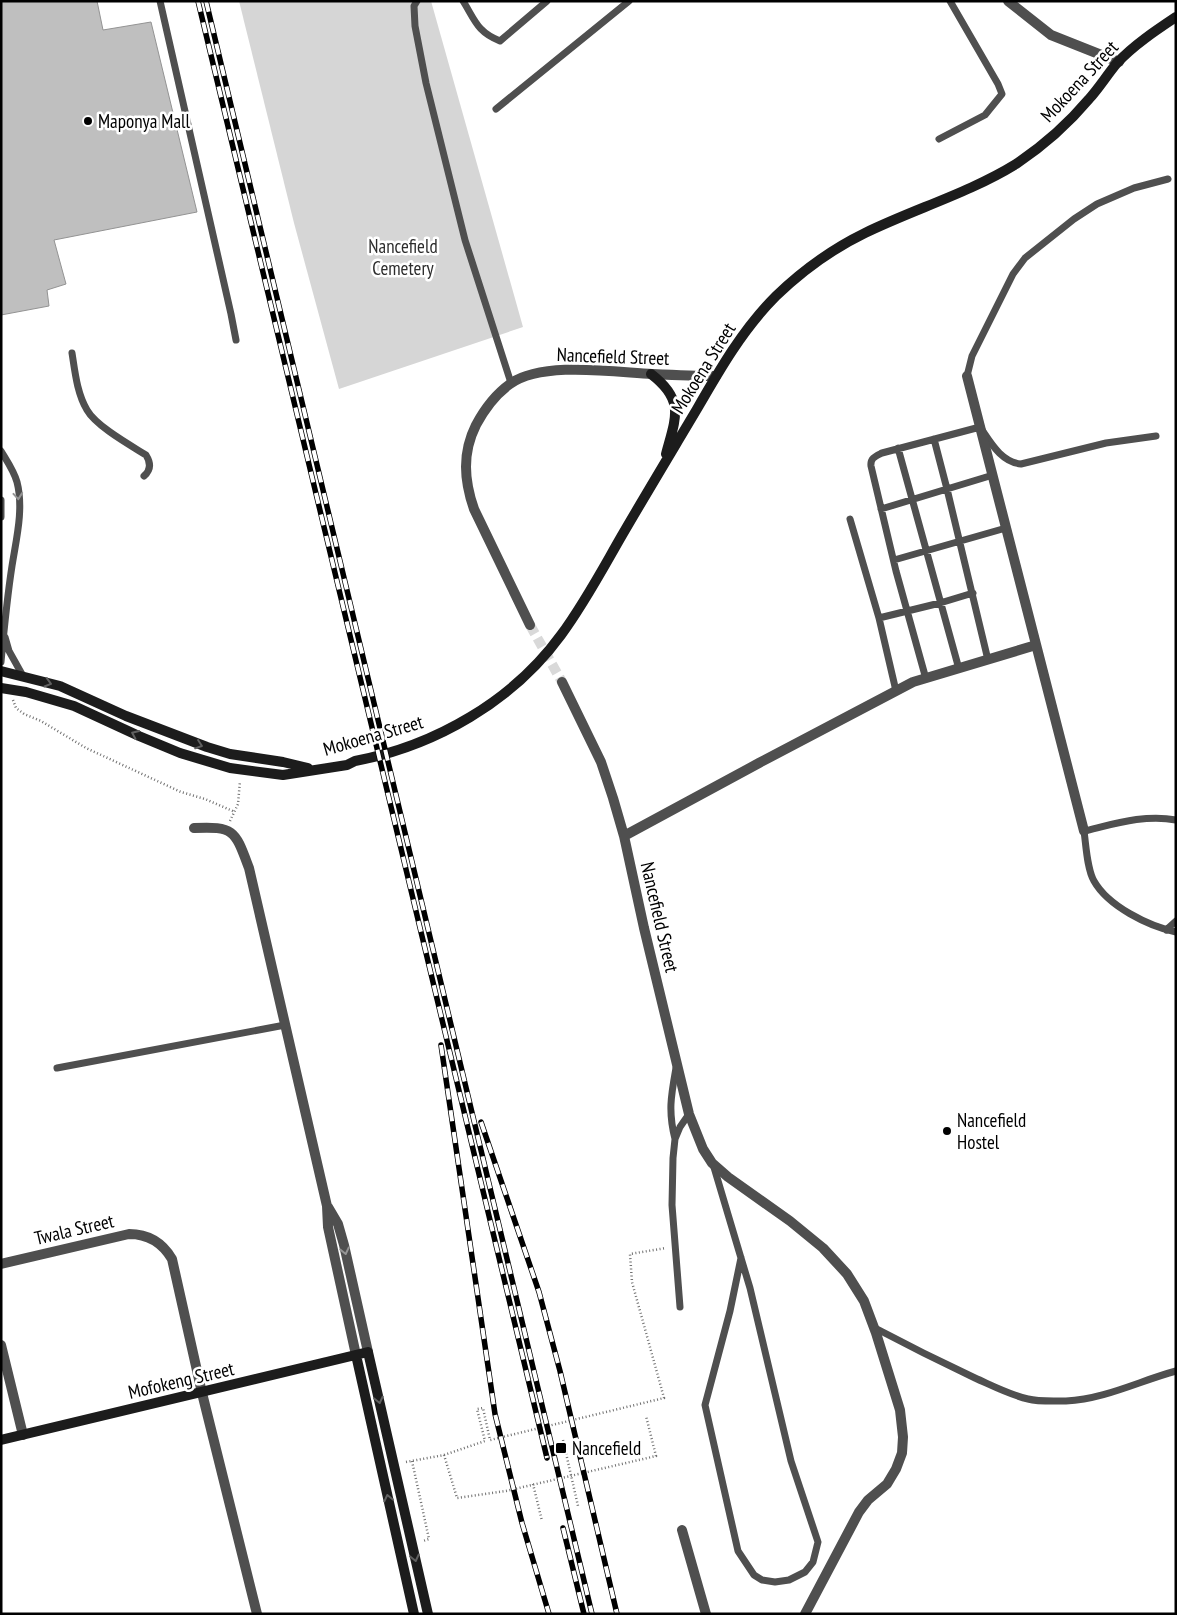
<svg xmlns="http://www.w3.org/2000/svg" width="1177" height="1615" viewBox="0 0 1177 1615" font-family="'PT Sans Narrow',sans-serif">
<style>
.green{fill:#d6d6d6}
.building{fill:#bfbfbf;stroke:#939393}
.lines{fill:none;stroke-linecap:round;stroke-linejoin:round}
.street-tunnel{stroke:#d9d9d9;stroke-width:10;stroke-dasharray:10 5;stroke-linecap:butt}
.path{stroke:#717171;stroke-width:2.5;stroke-dasharray:1 2.5;stroke-linecap:butt}
.lane{stroke:#4f4f4f;stroke-width:7}
.street{stroke:#4f4f4f;stroke-width:10}
.secondary{stroke:#1c1c1c;stroke-width:10}
.rail-casing{stroke:#000;stroke-width:5.5}
.rail{stroke:#fff;stroke-width:4;stroke-dasharray:11;stroke-linecap:butt}
.oneway{stroke:#959595}
.oneway2{stroke:#606060}
.poi-dot{fill:#000;stroke:#fff;stroke-width:2}
.labels{text-anchor:middle;stroke-width:5;stroke-linejoin:round;paint-order:stroke}
.street-label{font-size:19px;fill:#000;stroke:#fff}
.poi-label{font-size:19px;fill:#000;stroke:#fff;text-anchor:start}
.park-label{font-size:19px;fill:#2d2d2d;stroke:#fff}
</style>
<rect width="100%" height="100%" fill="#fff"/>
<path class="green" d="M239,1H431L523,327L339,389L294,223Z"/>
<path class="building" d="M1,1H97L103,30L151,22L197,212L54,240L66,284L47,290L49,306L1,315Z"/>
<g class="lines">
<path class="street-tunnel" d="M530,625L562,682"/>
<path class="path" d="M13,700L16,708L24,714L41,721L86,748L181,792L205,799L235,812
M230,821L238,804L240,781
M563,1440L578,1506
M444,1455L485,1441L477,1409L483,1408L490,1440L664,1398L632,1282L630,1254L666,1248
M412,1461L429,1539L423,1541
M406,1462L444,1455L457,1498L506,1491L656,1456L646,1416
M533,1484L542,1521"/>
<path class="lane" d="M160,1L231,314L236,340
M417,1L414,6L415,26L426,83L465,240L511,383
M463,1C475,20 477,32 500,41L547,1
M496,109L629,1
M939,139L985,115L1002,94L998,84L950,1
M72,353C75,372 77,393 87,410C96,426 130,445 146,455C151,463 151,470 144,476
M967,376L972,356L1013,274L1025,258L1074,219L1097,204L1134,188L1168,179
M934,439L947,489L988,660
M898,448L959,669
M1,451C7,461 14,471 17,482C24,509 16,540 12,566C7,598 4,630 1,662
M1,500V517
M881,509L993,475
M850,519L879,618L896,691
M894,560L1006,528
M879,618L940,603L973,593
M5,637L9,651L23,676
M926,679L896,571L871,466C870,458 876,456 882,453L980,427C991,443 1001,462 1021,464L1106,443L1156,436
M1176,820C1145,814 1114,824 1084,831C1086,845 1087,869 1094,881C1108,906 1148,926 1176,932
M1166,930L1176,921
M57,1068L285,1025
M675,1139C668,1111 671,1096 676,1068
M713,1164L741,1258L750,1288L791,1461L818,1542L813,1562L805,1572L789,1580L775,1582L762,1580L754,1575L738,1551L705,1405L730,1311L741,1258
M680,1307L672,1205L673,1158L675,1139L680,1127L689,1114
M873,1327C907,1345 941,1362 975,1378C993,1386 1010,1395 1028,1399C1039,1402 1055,1401 1066,1401C1105,1399 1139,1381 1176,1371"/>
<path class="street" d="M1008,1L1051,35L1119,62
M967,376L1084,831
M530,625L474,509C464,480 462,453 476,425C484,410 496,394 510,384C542,361 614,372 652,374C673,375 695,376 716,376
M562,682L601,762L613,798L624,836L644,928L689,1114L703,1149L712,1163L728,1177L790,1221L823,1248L847,1274L864,1301L876,1333L900,1410L903,1437L902,1453L896,1469L887,1484L868,1500L859,1512L805,1614
M194,828C235,826 235,831 249,868L327,1206L328,1227L356,1355
M624,836L759,763L913,682L1036,645
M328,1207L338,1224L344,1245L368,1352
M1,1264L129,1234C148,1234 162,1242 172,1259L202,1393L257,1614
M1,1345L23,1435
M682,1530L706,1614"/>
<path class="secondary" d="M651,374C685,400 676,417 666,454
M1,671L60,686L126,716L207,747L230,754L283,762L308,768
M1,688L26,692L74,706L139,736L180,753L230,768L283,775L347,765L355,761C435,746 513,701 561,635C584,604 602,570 621,537C646,494 672,451 697,409C720,369 743,329 776,296C802,271 832,249 865,233C914,209 969,193 1016,164C1043,146 1068,124 1089,99C1099,88 1107,75 1117,63C1134,45 1155,31 1176,17
M356,1355L414,1614
M1,1440L368,1352L428,1614"/>
<defs>
<path id="rail" d="M198,1L547,1458
M206,1L592,1614
M441,1045L495,1414L522,1523L549,1614
M481,1122L539,1292L560,1371L617,1614
M563,1528L584,1614"/>
</defs>
<use href="#rail" class="rail-casing"/>
<use href="#rail" class="rail"/>
</g>
<defs><path id="oneway-chevron" d="M-2-3.5L2.5 0L-2 3.5" fill="none" stroke-width="1.6" stroke-linecap="round" stroke-linejoin="round" transform="scale(1.25)"/></defs>
<g class="oneway">
<use href="#oneway-chevron" transform="translate(18 496) rotate(85)"/>
<use href="#oneway-chevron" transform="translate(345 1251) rotate(77)"/>
</g>
<g class="oneway2">
<use href="#oneway-chevron" transform="translate(48 683) rotate(16)"/>
<use href="#oneway-chevron" transform="translate(135 734) rotate(-156)"/>
<use href="#oneway-chevron" transform="translate(199 745) rotate(19)"/>
<use href="#oneway-chevron" transform="translate(379 1400) rotate(77)"/>
<use href="#oneway-chevron" transform="translate(388 1498) rotate(-103)"/>
<use href="#oneway-chevron" transform="translate(415 1558) rotate(77)"/>
</g>
<g class="poi-dot">
<circle cx="88" cy="121" r="5"/>
<circle cx="947" cy="1131" r="5"/>
<rect x="555" y="1442" width="12" height="12" rx="2.5"/>
</g>
<g class="labels">
<g class="street-label">
<text transform="translate(1079 81) rotate(-47)" y="7">Mokoena Street</text>
<text transform="translate(613 356) rotate(2)" y="7">Nancefield Street</text>
<text transform="translate(703 368) rotate(-58)" y="7">Mokoena Street</text>
<text transform="translate(373 735) rotate(-16)" y="7">Mokoena Street</text>
<text transform="translate(660 917) rotate(77)" y="7">Nancefield Street</text>
<text transform="translate(74 1229) rotate(-13)" y="7">Twala Street</text>
<text transform="translate(181 1380) rotate(-13)" y="7">Mofokeng Street</text>
</g>
<g class="poi-label">
<text x="98" y="128">Maponya Mall</text>
<text x="957" y="1127">Nancefield<tspan x="957" dy="22">Hostel</tspan></text>
<text x="572" y="1455">Nancefield</text>
</g>
<g class="park-label">
<text x="403" y="253">Nancefield<tspan x="403" dy="22">Cemetery</tspan></text>
</g>
</g>
<rect width="1177" height="1615" fill="none" stroke="#000000" stroke-width="5"/>
</svg>
